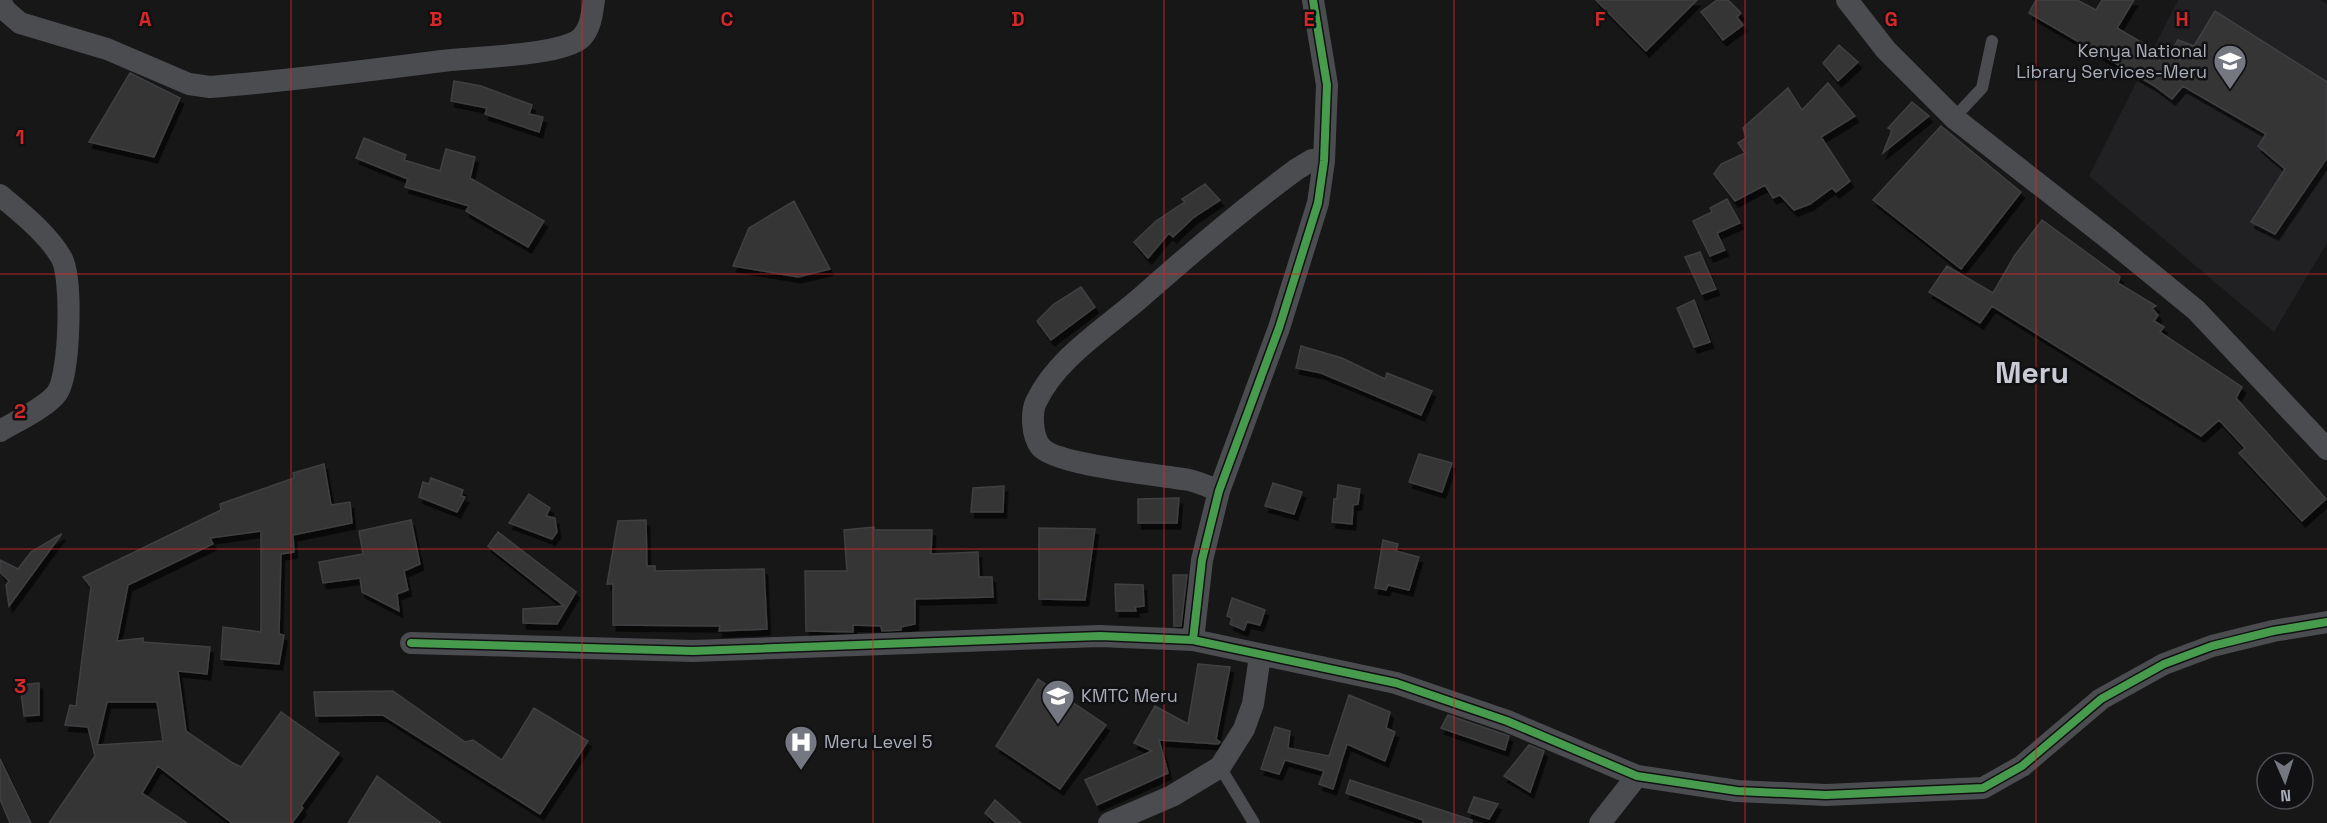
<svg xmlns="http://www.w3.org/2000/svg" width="2327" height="823" viewBox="0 0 2327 823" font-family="'Space Grotesk',sans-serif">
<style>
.built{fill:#212123}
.building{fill:#353536;stroke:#3f4043;stroke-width:1.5;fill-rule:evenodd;filter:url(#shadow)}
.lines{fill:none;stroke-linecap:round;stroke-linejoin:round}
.lane{stroke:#4b4c50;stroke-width:12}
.street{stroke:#4b4c50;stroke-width:22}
.cycleway-casing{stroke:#111113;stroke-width:11}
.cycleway{stroke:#469c4c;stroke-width:8}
.grid{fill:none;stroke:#d62828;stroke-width:1.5;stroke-opacity:0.55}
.labels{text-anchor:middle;stroke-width:5;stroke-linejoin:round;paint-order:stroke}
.poi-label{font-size:18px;fill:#a8adb8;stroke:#111113;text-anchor:start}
.town-label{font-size:30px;font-weight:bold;fill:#c9ccd4;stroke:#111113}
.grid-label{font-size:20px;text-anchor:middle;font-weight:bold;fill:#d62828;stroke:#111113;stroke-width:5;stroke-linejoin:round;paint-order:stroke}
</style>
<defs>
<filter id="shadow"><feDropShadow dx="3.5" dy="6" stdDeviation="0" flood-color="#0009"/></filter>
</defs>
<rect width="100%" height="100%" fill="#171717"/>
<path class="built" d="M2178,0H2320L2327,4V243L2274,332L2089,176Z"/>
<path class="building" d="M1596,0H1697L1646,51Z
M1717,0H1728L1741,13L1737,17L1743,25L1723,40L1701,12Z
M2036,0H2077L2096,10L2102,0H2134L2117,28L2168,58L2178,40L2194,46L2215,11L2327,82V158L2275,234L2251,222L2285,169L2258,146L2266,134L2183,86L2172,99L2153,85L2029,13Z
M1839,45L1858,62L1838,81L1823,63Z
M130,73L180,98L154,157L89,142Z
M454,81L481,86L532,105L529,114L543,117L539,132L485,114L487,108L451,101Z
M1828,83L1855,116L1821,137L1850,181L1836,192L1832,188L1810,204L1794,210L1780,195L1773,198L1765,185L1735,201L1714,174L1721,164L1745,153L1738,143L1746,138L1743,128L1788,88L1802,110Z
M1912,102L1929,116L1883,153L1892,130L1888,128Z
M1941,126L2021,192L1961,269L1873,200Z
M364,138L406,155L404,160L440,171L446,149L475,157L470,178L544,221L528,247L466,211L469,206L405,187L408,179L356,158Z
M1205,184L1220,200L1193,218L1173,237L1169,233L1148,258L1134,242L1156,221L1185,202L1182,199Z
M1727,199L1740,223L1717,233L1725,250L1710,256L1693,221L1712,212L1710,208Z
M794,201L830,269L798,277L733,266L749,228Z
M2042,220L2120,277L2118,283L2156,306L2152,308L2158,315L2154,321L2164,327L2160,332L2242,387L2236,398L2326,499L2302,521L2239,453L2245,448L2219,420L2201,436L1992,306L1980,323L1929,292L1947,266L1993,293L2015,255Z
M1700,252L1716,289L1702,294L1685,257Z
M1081,287L1095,307L1051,340L1037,321L1054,304Z
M1694,300L1710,342L1694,347L1677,308Z
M1301,346L1342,358L1385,379L1387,373L1432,391L1421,415L1321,373L1296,368Z
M1419,454L1452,463L1442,492L1409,482Z
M324,464L331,505L350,502L352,523L293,535L294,552L281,554L279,634L284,635L279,664L221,659L223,627L261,632V531L210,538L213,544L128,585L117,641L143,638V642L210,647L207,674L178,671L186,731L233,763L241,767L281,712L339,753L301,806L303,808L292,823H232L158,766L142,793L187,823H49L95,756L88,727L65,725L70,705L76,706L91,587L83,577L221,510L220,504L294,478L293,473ZM107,702H157L163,741L97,745Z
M431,478L463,490L461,496L465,497L457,512L419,497L423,482L429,484Z
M1273,483L1302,492L1294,514L1265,506Z
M1338,485L1360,489L1358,504L1353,505L1352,524L1332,522L1334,499H1337Z
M1004,486L1003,512H971L973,488Z
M529,494L550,508L546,516L555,518L557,532L552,539L509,523Z
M1179,498L1177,523H1138V499Z
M411,520L420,564L404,571L408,590L397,594L399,611L362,592L360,578L323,583L319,562L363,554L359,531Z
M646,520L647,566H655V571L764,569L767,629L719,631L720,626L613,625V584H607L618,521Z
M874,527V530H932L931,554L978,552L979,577H992L993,597L915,599V624L901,627V630L882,631L881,626L853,625V632L806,631L805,571H847L844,530Z
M1039,528L1095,529L1085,600L1039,599Z
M498,532L576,592L557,624L523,623V609L564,606L488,546Z
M61,534V535L9,606L6,585L9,581L0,572V560L18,569L31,552Z
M1383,540L1398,544L1396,551L1419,557L1409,590L1388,585L1386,590L1375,588Z
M1173,575H1187L1181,626H1174Z
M1115,584L1143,585L1144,606L1135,607L1136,611H1116Z
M1232,598L1265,610L1260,625L1247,622L1244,630L1230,624L1232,618L1227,616Z
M1198,664L1230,667L1216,739L1220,742L1218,744L1159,740L1168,773L1097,805L1085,780L1152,751L1134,743L1155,706L1188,724Z
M1038,679L1106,725L1060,789L996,746Z
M39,683V715L24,716L20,685Z
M393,691L465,742L473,740L502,760L534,708L588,741L540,814L383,715L316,716L314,692Z
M1349,695L1390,712L1386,728L1395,732L1385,761L1347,744L1333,789L1319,784L1324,771L1285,760L1279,774L1261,769L1275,727L1290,731L1288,748L1329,756Z
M1448,715L1509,736L1505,750L1441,728Z
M1529,745L1544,751L1530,792L1504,776Z
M0,759L31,823H10L0,799Z
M377,776L441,823H348Z
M1350,780L1472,820V823H1423V820L1346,793Z
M1474,797L1498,804L1489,819L1468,812Z
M995,800L1021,823H996L985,813Z"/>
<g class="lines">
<path class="lane" d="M1954,118L1982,88L1992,41
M1220,767L1254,823"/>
<path class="street" d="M0,0L5,10L20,23L107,49L189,84L210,87C288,81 365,71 442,61C472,57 561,56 581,38C591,28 592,13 594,0
M1847,0L1886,50L1954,118L2109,239L2196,310L2327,449
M0,195C21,213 47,233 61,257C73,276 70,375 57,393C47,407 15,422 0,431
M1219,491C1209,487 1199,482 1189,480C1162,475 1053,465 1040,446C1032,435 1031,413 1036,402C1056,359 1104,329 1139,299C1190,254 1242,209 1297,169L1312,160L1324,161
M1193,640L1202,560L1219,491L1279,328L1318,203L1324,161L1327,85L1313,0
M411,643L693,651L1100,636L1193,640L1396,683L1507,721L1637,776L1737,791L1826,795L1983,788L2022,766L2101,699L2164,664L2212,646L2273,631L2327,622
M1109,823L1172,796L1220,767L1244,729L1253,704L1260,656
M1600,823L1637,776"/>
<defs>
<path id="cycleway" d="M1193,640L1202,560L1219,491L1279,328L1318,203L1324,161L1327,85L1313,0
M411,643L693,651L1100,636L1193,640L1396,683L1507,721L1637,776L1737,791L1826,795L1983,788L2022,766L2101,699L2164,664L2212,646L2273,631L2327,622"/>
</defs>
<use href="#cycleway" class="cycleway-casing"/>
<use href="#cycleway" class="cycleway"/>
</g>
<path class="grid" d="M291,0V823M582,0V823M873,0V823M1164,0V823M1454,0V823M1745,0V823M2036,0V823M0,274H2327M0,549H2327"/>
<defs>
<symbol id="university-pin" viewBox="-11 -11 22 30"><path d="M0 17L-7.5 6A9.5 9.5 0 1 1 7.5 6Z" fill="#757880" stroke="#111113"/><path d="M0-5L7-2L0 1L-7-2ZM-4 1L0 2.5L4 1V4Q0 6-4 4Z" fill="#fff"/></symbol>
<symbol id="hospital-pin" viewBox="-11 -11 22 30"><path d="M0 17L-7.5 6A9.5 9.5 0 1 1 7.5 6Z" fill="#757880" stroke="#111113"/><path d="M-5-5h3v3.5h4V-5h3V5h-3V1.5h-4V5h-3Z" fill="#fff"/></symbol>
</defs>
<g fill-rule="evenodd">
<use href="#university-pin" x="2211" y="42" width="38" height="52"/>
<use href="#university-pin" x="1039" y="677" width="38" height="52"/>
<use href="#hospital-pin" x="782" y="723" width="38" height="52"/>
</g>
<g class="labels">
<g class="poi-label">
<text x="2207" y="57" text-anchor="end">Kenya National<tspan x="2207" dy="21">Library Services-Meru</tspan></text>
<text x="1081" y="702">KMTC Meru</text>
<text x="824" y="748">Meru Level 5</text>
</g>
<g class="town-label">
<text x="2032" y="383">Meru</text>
</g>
</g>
<g class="grid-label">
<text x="145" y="26">A</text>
<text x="436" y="26">B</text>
<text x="727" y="26">C</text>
<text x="1018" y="26">D</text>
<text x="1309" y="26">E</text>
<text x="1600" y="26">F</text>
<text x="1891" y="26">G</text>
<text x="2182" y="26">H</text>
<text x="20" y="144">1</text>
<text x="20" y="418">2</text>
<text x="20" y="693">3</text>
</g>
<g transform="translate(2285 781) rotate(177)"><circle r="28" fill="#111113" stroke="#4d4f55" stroke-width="1.5"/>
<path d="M0-4.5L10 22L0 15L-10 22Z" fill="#757880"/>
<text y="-9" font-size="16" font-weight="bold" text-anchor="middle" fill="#a8adb8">N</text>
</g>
</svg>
